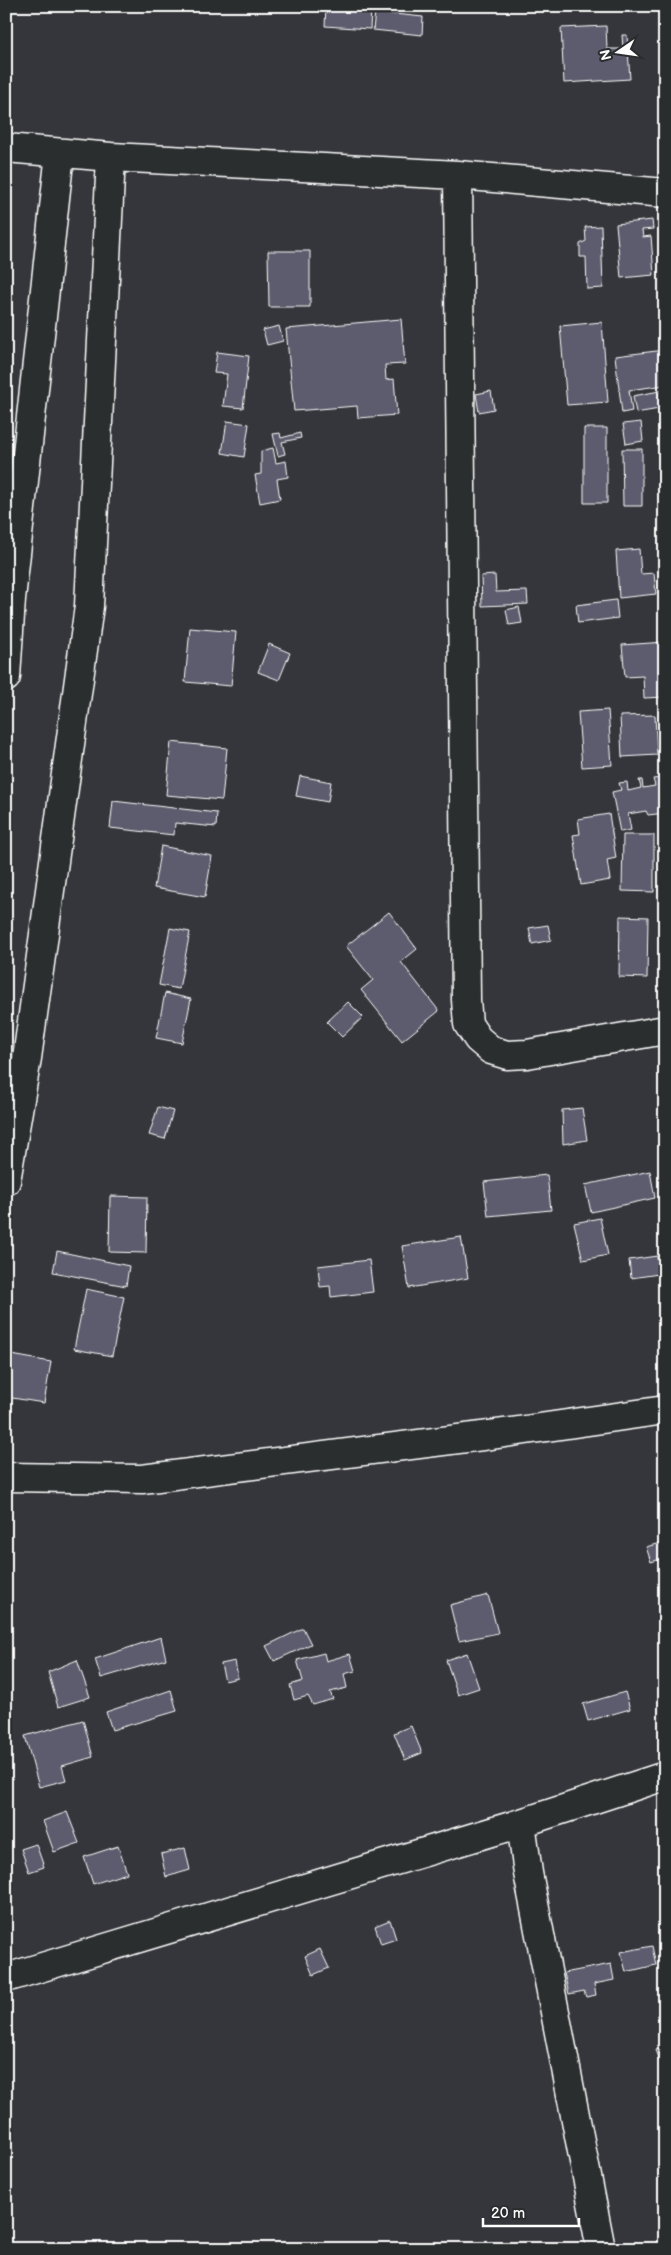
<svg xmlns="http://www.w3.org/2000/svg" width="671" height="2255" viewBox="0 0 671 2255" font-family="'Balsamiq Sans',sans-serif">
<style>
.building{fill:#5c5c6e;stroke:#fff}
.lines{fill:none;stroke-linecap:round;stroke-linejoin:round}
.minor-casing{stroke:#fff;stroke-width:31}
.minor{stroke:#2a2d2e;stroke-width:28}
</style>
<rect width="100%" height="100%" fill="#34363b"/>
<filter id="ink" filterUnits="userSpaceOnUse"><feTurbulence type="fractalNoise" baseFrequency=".02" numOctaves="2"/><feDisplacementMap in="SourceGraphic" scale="10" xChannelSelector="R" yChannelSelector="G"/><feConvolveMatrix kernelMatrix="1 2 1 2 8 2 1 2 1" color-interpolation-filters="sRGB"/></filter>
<g filter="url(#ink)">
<path class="building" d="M326,6L371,9L370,29L325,26Z
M375,12L423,17L422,35L373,30Z
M606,26L607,49H623L622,35H627L630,79L564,83L561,28Z
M652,220L653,229L642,230L643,237L651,236L654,275L621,278L616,224Z
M601,226L603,288L587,289L586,257H580V244L586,241L585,227Z
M268,251H310V307H269Z
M401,319L405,364L385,365L386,380L394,379L397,415L358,418L357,406L294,411L286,329Z
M602,322L608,402L567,405L560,326Z
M279,326L283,341L267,345L263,330Z
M665,350V385L629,390L632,411L622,413L615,356Z
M217,352L249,356L243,408L223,406L227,374L214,373Z
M665,390V408L636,413L633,396Z
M491,391L494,409L479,412L476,394Z
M227,421L249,424L244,457L222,453Z
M641,422L643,441L626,444L623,424Z
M584,428H607V503H584Z
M280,433L281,438L300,433L301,438L282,442L285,454L278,456L273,434Z
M273,448L276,463L286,461L288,477L277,479L280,499L260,503L255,475L261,474V451Z
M622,449H642V506H623Z
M639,549L641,574L654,573L656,594L619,598L616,551Z
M495,575L496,592L527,591L528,604L482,606L481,576Z
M616,600L618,618L578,623L576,605Z
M519,607L522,623L509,625L506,610Z
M190,628L236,632L231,686L185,682Z
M665,642V697L644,698L643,676L625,677L622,645Z
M269,644L290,653L279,680L258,672Z
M608,710L612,765L582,767L578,712Z
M655,715L657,755L622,757L620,716Z
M171,742L227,748L222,800L166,795Z
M300,776L331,782L328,802L296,796Z
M662,778L665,784V795L662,796L665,813L648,815L646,811L628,814L631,830L620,832L612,792L621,790L619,783L627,782L628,791L641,788L639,780H642L643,788L655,786L653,779Z
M113,801L217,813L216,827L175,823L174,835L110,828Z
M609,814L616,858L607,860L610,880L581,885L573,835L580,834L578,819Z
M623,835H654V892L622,891Z
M161,846L212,856L205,897L154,888Z
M389,912L417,949L401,962L439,1011L402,1041L361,990L373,980L346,946Z
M620,916L648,917L647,978L619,977Z
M548,925L551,940L532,944L529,928Z
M170,928L190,932L179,989L159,985Z
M165,993L191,999L182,1043L156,1038Z
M348,1002L363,1017L342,1037L327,1022Z
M158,1107L173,1111L165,1139L149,1135Z
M582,1108L587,1140L563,1144L562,1110Z
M650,1171L655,1198L591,1212L585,1185Z
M547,1175L551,1210L488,1216L484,1182Z
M110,1196L147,1197L146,1253L109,1252Z
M600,1218L608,1255L583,1260L574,1223Z
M461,1237L468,1278L409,1288L402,1246Z
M57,1251L129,1266L126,1286L53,1272Z
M657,1256L659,1274L631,1278L629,1260Z
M369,1260L373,1292L331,1297L330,1286L320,1287L318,1266Z
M86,1289L124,1297L112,1356L74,1349Z
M6,1354L51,1362L44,1403L6,1397Z
M660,1543L664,1558L651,1562L646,1547Z
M488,1595L498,1633L459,1641L450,1605Z
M303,1628L311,1644L274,1661L266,1646Z
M161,1637L166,1659L101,1678L95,1659Z
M324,1653L326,1661L350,1654L355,1671L344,1674L347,1688L330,1692L333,1699L313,1705L308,1696L294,1700L290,1685L303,1681L297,1660Z
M467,1653L479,1688L458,1695L446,1660Z
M77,1660L90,1697L58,1707L48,1672Z
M235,1661L238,1678L225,1681L221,1664Z
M171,1690L177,1711L112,1730L106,1712Z
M625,1692L630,1709L588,1721L583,1704Z
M83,1720L93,1757L62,1766L66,1780L39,1787L25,1736Z
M411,1726L422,1753L405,1760L394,1733Z
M67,1812L79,1843L54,1852L43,1821Z
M36,1844L44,1867L29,1872L21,1849Z
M118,1846L127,1873L93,1884L84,1857Z
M185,1848L190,1870L166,1877L161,1854Z
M390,1920L396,1939L381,1944L375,1926Z
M652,1946L656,1965L626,1972L621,1952Z
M320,1949L329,1968L313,1975L305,1956Z
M611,1964L614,1980L594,1984L596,1995L586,1997L584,1991L569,1994L564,1973Z
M665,2047V2061L660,2063L655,2050Z"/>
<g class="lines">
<defs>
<path id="minor" d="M6,148L111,157L458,175L665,193
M458,175L466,1000L468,1024L478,1039L491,1050L507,1055L527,1054L665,1030
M6,677L11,599L60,153
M6,1181L27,1058L89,606L111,157
M6,1477L142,1479L490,1435L665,1410
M521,1823L528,1873L601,2249
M6,1978L521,1823L665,1776"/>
</defs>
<use href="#minor" class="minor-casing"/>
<use href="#minor" class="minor"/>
</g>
</g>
<rect width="671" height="2255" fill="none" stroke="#2a2d2e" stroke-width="25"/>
<rect x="12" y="12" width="646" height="2230" fill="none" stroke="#fff" stroke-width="2" filter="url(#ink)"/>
<g transform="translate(618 52) rotate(257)" stroke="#2a2d2e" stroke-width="4" paint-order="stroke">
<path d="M0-4L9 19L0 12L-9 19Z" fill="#ffffff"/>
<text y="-8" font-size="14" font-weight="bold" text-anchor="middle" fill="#ffffff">N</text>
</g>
<path d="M483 2218v8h96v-8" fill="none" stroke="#ffffff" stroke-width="2.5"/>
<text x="491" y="2218" font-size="15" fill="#ffffff" stroke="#2a2d2e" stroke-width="4" paint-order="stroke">20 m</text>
</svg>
